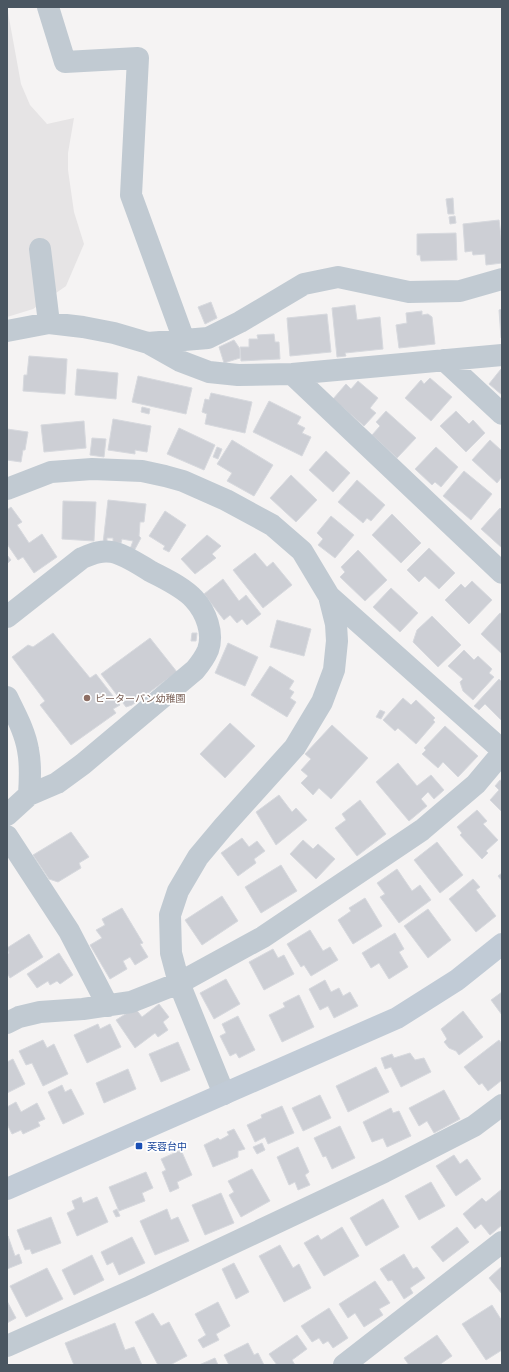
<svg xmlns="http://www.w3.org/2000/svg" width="509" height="1372" viewBox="0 0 509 1372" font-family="Ubuntu,'Noto Sans JP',sans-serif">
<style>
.education{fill:#e6e4e5}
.building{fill:#cdcfd5;stroke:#d7d9de}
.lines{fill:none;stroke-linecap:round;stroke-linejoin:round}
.street{stroke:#c1cad2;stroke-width:22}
.secondary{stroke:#c1cbd6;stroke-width:22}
.education-dot{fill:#8d6e63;stroke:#fff;stroke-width:1.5}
.transit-dot{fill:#1a4fb4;stroke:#fff;stroke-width:1.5}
.labels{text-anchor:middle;stroke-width:3.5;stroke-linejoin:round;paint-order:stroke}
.education-label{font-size:10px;fill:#785e54;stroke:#fff;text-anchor:start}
.transit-label{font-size:10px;fill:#164399;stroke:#fff;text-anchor:start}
</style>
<rect width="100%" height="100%" fill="#f5f3f3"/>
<path class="education" d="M7,7L21,84L30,105L47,124L74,118L68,153V170L74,212L84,244L66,286L33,309L7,317Z"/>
<path class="building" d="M453,198L454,214H448L446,199Z
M455,216L456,223L450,224L449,217Z
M499,220L502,244V263L486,265L485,254L473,255L472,251L465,252L463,224Z
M456,233L457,260L421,261L420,255H417V234Z
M211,302L217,318L205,324L198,307Z
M355,305L357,320L380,317L383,349L345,353L346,356L337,357L332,308Z
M502,309V338H501L499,310Z
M422,311V315L428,314L432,317L435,344L399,348L396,325L407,323L406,313Z
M327,314L331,352L290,356L287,318Z
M274,334L275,342H279L280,359L241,361L240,347H249V339H258L257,335Z
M234,340L240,349V358L224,363L219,347Z
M29,356L67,359L65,394L23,391L24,375H27Z
M77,369L118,373L116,399L75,395Z
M501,369L502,370V395L489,384Z
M138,376L192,388L186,414L132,402Z
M430,378L452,397L431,421L405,398L421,380L424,384Z
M358,381L378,398L370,408L376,413L364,426L333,399L346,384L351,389Z
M211,393L252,402L245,433L205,424L207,414L202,412L205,399L209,400Z
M269,401L301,417L297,424L305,428L302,433L311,437L302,456L253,432Z
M142,407L150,409L149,414L141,412Z
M386,411L416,438L397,458L372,435L380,426L376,422Z
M456,411L469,424L473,420L485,433L466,452L440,426Z
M113,419L151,426L147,452L135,450V454L108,450Z
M84,421L86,448L44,452L41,425Z
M179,428L215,445L204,470L167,454Z
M7,429L28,432L25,450H23L21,462L7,460Z
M92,438L106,439L104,457L90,455Z
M232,440L273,465L254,496L227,481L232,473L217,464Z
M490,440L502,451V477L497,483L472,460Z
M217,447L222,449L218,459L213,457Z
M436,447L458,467L441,487L435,482L432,485L415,469Z
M326,451L350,473L333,492L309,470Z
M464,471L492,494L471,520L443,496Z
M291,475L317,500L296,522L270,498Z
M357,480L385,505L371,521L367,518L363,523L338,502Z
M108,500L146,504L144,522H140L139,536L141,538L134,551L130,549L133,541L122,539L121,543H113V538H107V543H103Z
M63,501L96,502L94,541L62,539Z
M11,507L22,522L17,525L29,543L42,534L57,557L34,573L23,557L18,560L7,544V510Z
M500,508L502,510V548L481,529Z
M165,511L186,525L169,552L163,549L165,546L149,536Z
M392,514L421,543L401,563L372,535Z
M331,516L354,535L335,558L318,545L323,539L317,533Z
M207,535L221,546L212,554L216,558L195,574L181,559Z
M429,548L455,573L439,589L425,576L419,582L407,570Z
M358,550L387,580L365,601L340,577L345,572L341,567Z
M255,553L267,567L273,562L292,585L263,608L233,570Z
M7,555L11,560L8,563L7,562Z
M223,579L239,601L246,595L261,614L247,625L242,619L237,623L230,615L224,620L204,594Z
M472,581L492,600L469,624L445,600L461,584L465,588Z
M391,588L418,613L400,632L373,607Z
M500,613L502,614V654L481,634Z
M432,616L461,645L438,667L413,642L417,630Z
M277,620L311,629L304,656L270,647Z
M53,633L90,678L96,674L120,705L113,709L116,713L71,745L40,705L45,701L12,657L28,645L33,647Z
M192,633H197L196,641H191Z
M150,638L177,672L132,705L126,707L101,674Z
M228,643L258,657L245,686L215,673Z
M464,650L474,660L478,656L492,669L489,673L494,677L473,700L463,691L460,682L463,679L448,666Z
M270,666L294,681L289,689L294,692L290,698L296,702L287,717L251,695Z
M499,679L502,682V721L485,704L479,710L474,706Z
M403,698L411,705L416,700L435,718L433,720L435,722L416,744L398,728L395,731L383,720Z
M380,710L385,712L381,719L376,717Z
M230,723L255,746L225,778L200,754Z
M332,725L368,758L331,799L319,788L313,795L301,783L308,776L301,770L311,759L305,754Z
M445,726L478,756L458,777L443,762L438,768L422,754L426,750L424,748Z
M398,763L417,786L431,775L444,790L434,799L428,792L421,799L427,806L409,821L376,782Z
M500,780L502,781V812L490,800L499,790L495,786Z
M279,795L292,812L296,808L307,820L276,845L256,812Z
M360,800L386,834L357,856L335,828L346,820L342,814Z
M477,810L487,821L483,824L498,840L486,851L488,853L482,859L460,835L462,833L457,827Z
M71,832L89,857L79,863L81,868L58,882L49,879L33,855Z
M242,838L249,847L257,841L265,851L254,859L256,863L238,876L221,853Z
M303,840L313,849L318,844L335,859L316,879L290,854Z
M437,842L463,875L440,893L414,860Z
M281,865L297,891L261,913L245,887Z
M397,869L412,891L420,885L431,900L399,923L380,897L385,894L377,883Z
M502,873V881L498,876Z
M473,879L480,887L476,890L496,916L476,932L449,899Z
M222,896L238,921L202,945L185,920Z
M365,898L382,926L353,944L338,920L351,911L349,908Z
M122,908L143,943L140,944L148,957L135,965L130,957L123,961L127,969L110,979L90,945L102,938L96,930L105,925L102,919Z
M428,909L451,940L428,958L404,926Z
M310,930L323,951L330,947L338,960L311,976L304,965L301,967L287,944Z
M395,933L404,949L399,952L408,967L389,979L379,963L371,968L362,953Z
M29,934L43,957L10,978L7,973V955L9,953L7,948Z
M273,949L278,958L284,955L294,974L264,990L249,962Z
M59,953L73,975L60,984L57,981L50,985L48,981L37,988L27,974Z
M226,979L240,1004L214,1019L200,993Z
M325,980L331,992L339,988L343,996L350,992L358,1006L334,1018L328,1006L320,1010L309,989Z
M502,992V1015L491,1000Z
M299,995L314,1027L282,1042L269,1015L285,1007L283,1003Z
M159,1004L169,1017L163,1022L168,1030L158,1037L155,1033L135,1048L116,1020L135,1008L142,1017Z
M463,1011L483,1037L459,1055L456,1051L449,1048L444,1042L447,1039L441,1029Z
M238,1016L255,1050L239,1058L236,1053L230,1056L220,1036L226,1033L222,1024Z
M98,1024L100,1029L110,1024L121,1047L87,1063L74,1035Z
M43,1040L47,1048L54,1044L68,1074L43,1086L32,1063L26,1065L19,1051Z
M499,1040L502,1044V1080L488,1091L482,1083L479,1085L464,1067Z
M178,1042L190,1070L161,1082L149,1054Z
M410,1053L415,1060L424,1058L431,1072L401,1087L391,1067L385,1069L381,1058L392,1054L394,1058Z
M13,1059L25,1084L7,1093V1062Z
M376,1067L389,1092L348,1112L336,1086Z
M128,1069L136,1089L104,1103L96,1083Z
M62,1085L65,1092L71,1089L84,1114L63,1124L48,1092Z
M444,1090L460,1119L434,1133L427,1121L419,1126L409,1108Z
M320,1095L331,1118L303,1131L292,1108Z
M16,1102L21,1112L37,1103L45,1119L38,1122L40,1126L23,1134L21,1130L12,1134L7,1124V1107Z
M282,1106L294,1133L268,1144L265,1137L255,1142L247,1125L262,1118L261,1115Z
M391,1108L393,1113L399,1111L411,1136L387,1147L383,1138L372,1142L363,1122Z
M340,1126L355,1158L332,1169L326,1156L323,1157L314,1138Z
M234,1129L245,1149L238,1151V1157L213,1167L204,1145L218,1138L220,1140L229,1135L227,1132Z
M262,1143L265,1150L257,1154L253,1147Z
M298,1147L309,1172L305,1175L310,1185L298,1190L295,1182L289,1185L277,1157Z
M181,1150L192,1175L177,1182L179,1188L170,1192L162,1172L166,1170L161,1159Z
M454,1155L460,1164L467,1159L481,1179L456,1196L436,1166Z
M252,1169L270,1201L241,1217L229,1195L234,1192L228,1181Z
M146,1172L153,1188L142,1193L145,1201L119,1211L109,1187Z
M431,1182L445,1206L419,1220L405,1196Z
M502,1189V1225L490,1235L481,1224L475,1229L463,1214L482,1198L486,1202Z
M221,1193L234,1223L205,1235L192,1205Z
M81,1197L83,1203L97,1197L108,1222L77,1236L67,1213L75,1209L72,1201Z
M383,1199L399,1227L366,1246L350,1218Z
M117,1209L120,1216L116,1217L113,1211Z
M167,1209L171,1220L178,1217L189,1241L155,1255L140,1221Z
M51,1217L61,1243L32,1254L30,1249L25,1250L17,1230Z
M342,1227L359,1256L324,1276L304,1243L318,1235L321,1240Z
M457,1227L469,1242L443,1262L431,1247Z
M8,1236L15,1256L19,1254L22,1263L7,1269Z
M132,1237L145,1263L119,1275L113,1262L107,1265L101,1252Z
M280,1245L293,1268L299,1264L311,1288L284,1302L259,1256Z
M404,1254L413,1269L417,1267L425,1278L410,1288L413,1293L404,1299L392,1280L388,1281L380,1269Z
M92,1255L104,1280L74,1295L62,1270Z
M234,1263L249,1292L236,1299L222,1269Z
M502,1266V1294L489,1278Z
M47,1268L63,1299L26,1317L10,1286Z
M375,1281L390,1303L379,1309L383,1315L364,1327L355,1313L348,1318L339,1304Z
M7,1301L16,1318L7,1323Z
M218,1302L230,1326L216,1334L219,1340L203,1348L198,1340L206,1335L195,1314Z
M492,1305L502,1321V1350L486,1360L462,1324Z
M329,1308L348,1338L333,1348L328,1341L323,1344L319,1338L312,1342L301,1326Z
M153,1313L161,1326L169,1322L187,1356L170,1365H158L135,1322Z
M115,1323L125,1350L134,1347L142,1365H74L65,1343Z
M297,1335L307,1349L292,1360L295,1365H277L269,1354Z
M437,1335L452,1356L439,1365H409L404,1358Z
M248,1343L254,1355L258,1353L264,1365H229L224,1355Z
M215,1358L218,1365H199Z"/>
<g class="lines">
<path class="street" d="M48,7L65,62L138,58L131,195L184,340
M40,249L49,323
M7,331L49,323L83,327L114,333L148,343L208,338L240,322L304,284L338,277L409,292L460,291L502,279
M148,343L180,361L209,372L238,375L292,374L502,355
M444,360L502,414
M292,374L502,573
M7,489L51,472L92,469L142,471L165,476L183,481L226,500L272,525L302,551L329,596L336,624L337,641L334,670L322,702L295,747L224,826L198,857L178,891L170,915L171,953L179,983L224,1094
M329,596L502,750
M7,617L82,558C92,554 101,550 112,552C124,554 140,565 150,571C165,579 183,587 194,599C206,612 214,633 208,650C205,657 200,664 195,670L83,764L57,783L29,795
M7,697C15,714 25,731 28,750C31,765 30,780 29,795L7,815
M7,836L69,931L108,1006
M7,1023L19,1017L40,1012L83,1009L131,1002L179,983L263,937L422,830L476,784L502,753
M7,1346L140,1287L384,1172L474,1126L502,1105
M344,1365L502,1242"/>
<path class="secondary" d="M7,1189L397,1018L457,980L502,944"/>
</g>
<circle class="education-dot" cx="87" cy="698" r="4"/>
<rect class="transit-dot" x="135" y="1142" width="8" height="8" rx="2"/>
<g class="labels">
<g class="education-label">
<text x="95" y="702">ピーターパン幼稚園</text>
</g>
<g class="transit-label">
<text x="147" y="1150">芙蓉台中</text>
</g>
</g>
<rect width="509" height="1372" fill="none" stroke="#4a5661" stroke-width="16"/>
</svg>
